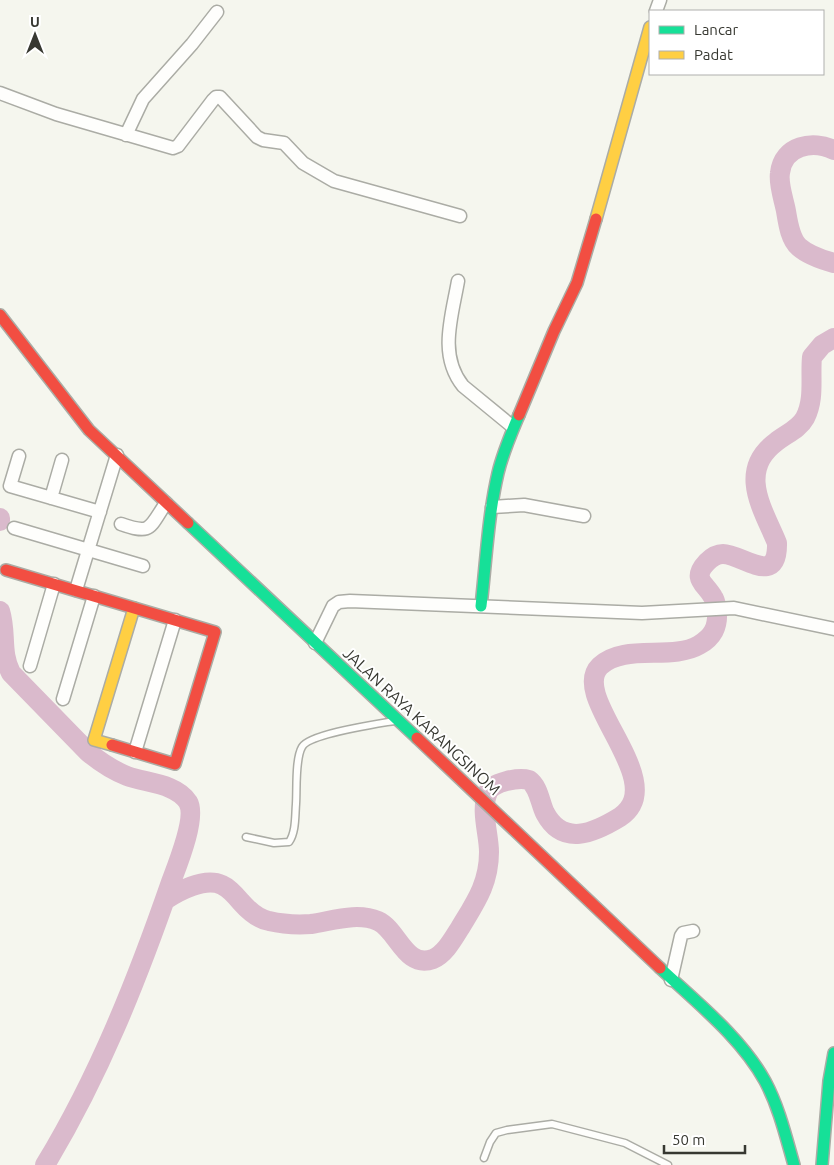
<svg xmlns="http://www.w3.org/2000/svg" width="834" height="1165" viewBox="0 0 834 1165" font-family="Ubuntu,sans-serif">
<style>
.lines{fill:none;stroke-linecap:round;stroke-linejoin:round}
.river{stroke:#dabacc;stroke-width:20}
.lane-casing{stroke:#abaca5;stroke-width:9}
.street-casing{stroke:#abaca5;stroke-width:15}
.fast-casing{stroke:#abaca5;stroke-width:14}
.slow-casing{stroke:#abaca5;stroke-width:14}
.jam-casing{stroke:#abaca5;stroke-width:14}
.lane{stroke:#fefefc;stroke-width:6}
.street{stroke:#fefefc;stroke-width:12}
.fast{stroke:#16e098;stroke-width:11}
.slow{stroke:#ffcf43;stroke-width:11}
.jam{stroke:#f24e42;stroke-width:11}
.labels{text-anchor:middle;stroke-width:4;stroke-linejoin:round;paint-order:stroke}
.street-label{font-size:16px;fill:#373831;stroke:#fff}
</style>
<rect width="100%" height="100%" fill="#f5f6ee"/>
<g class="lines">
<path class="river" d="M834,150C813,140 783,145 780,173C778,184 784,200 786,211C788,223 790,239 799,247C808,255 823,260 834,263
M0,518V521
M0,611C7,634 0,651 11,673L88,752C100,762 112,770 127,776C145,783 176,783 188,802C197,817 177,866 171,882C137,980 99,1076 45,1165
M165,900C179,891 205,877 222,885C229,888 236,896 241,902C249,911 258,919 269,921C282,924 297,925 311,924C332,921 357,912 378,921C398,930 405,969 433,959C445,954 453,939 460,928C475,903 489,884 489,852C489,834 480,810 488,792C492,782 519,777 529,780C539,787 540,803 545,813C563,847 594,833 620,817C672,782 568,697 600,666C624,643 672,661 699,645C713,637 718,627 717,611C716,606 716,601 713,597C705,583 691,579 707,562C712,557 717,554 723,554C742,554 778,588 777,543C763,509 737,471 776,442C786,434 799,429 805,418C815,399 810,377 812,357L822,345L834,338"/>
<defs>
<path id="lane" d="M246,837L274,843L289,842C296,832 295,816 296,804C297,789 295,759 302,747C309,734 377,724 394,721
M484,1158L490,1142L496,1133L507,1130L552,1124L625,1143L668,1165"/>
<path id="street" d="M656,11L660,0
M0,93L56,114L173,148L178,146L213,100L216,97H220L257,137L263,140L284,143L303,163L334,181L460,216
M126,135L143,99L192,44L217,12
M458,281C452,316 438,355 463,386L513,427
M19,456L10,486L100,512
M51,498L62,460
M492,507L524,505L584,516
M121,524C152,535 149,528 166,503
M14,528L143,566
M76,590L117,455
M315,643L333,606L339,602L350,601L642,613L734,608L834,629
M30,666L54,584
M63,699L94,596
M135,752L175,620
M671,980L681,936L683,933L693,931"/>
<path id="fast" d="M188,523L417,738
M481,606C486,562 488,516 498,473C503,452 511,434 519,415
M660,968C696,1002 741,1037 765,1081C779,1107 786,1137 794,1165
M822,1165L829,1081L834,1053"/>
<path id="slow" d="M596,219L650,27
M112,745L94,740L134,608"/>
<path id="jam" d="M0,315L89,430L188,523
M519,415L554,331L577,283L596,219
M6,570L215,632L175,764L112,745
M417,738L660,968"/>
</defs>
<use href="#lane" class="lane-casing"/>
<use href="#street" class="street-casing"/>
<use href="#fast" class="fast-casing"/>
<use href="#slow" class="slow-casing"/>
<use href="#jam" class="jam-casing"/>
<use href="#lane" class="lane"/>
<use href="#street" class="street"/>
<use href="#fast" class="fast"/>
<use href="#slow" class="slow"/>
<use href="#jam" class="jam"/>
</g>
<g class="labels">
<g class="street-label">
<text transform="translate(422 721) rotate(43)" y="6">JALAN RAYA KARANGSINOM</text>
</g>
</g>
<rect x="649" y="10" width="175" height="65" fill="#ffffff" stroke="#afafad"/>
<rect x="659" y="26" width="25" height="8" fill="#16e098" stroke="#afafad"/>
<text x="694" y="35" font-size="15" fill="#373831">Lancar</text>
<rect x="659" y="51" width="25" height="8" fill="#ffcf43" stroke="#afafad"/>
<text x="694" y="60" font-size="15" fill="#373831">Padat</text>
<g transform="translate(35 35)" stroke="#ffffff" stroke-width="4" paint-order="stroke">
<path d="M0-4L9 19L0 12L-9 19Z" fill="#373831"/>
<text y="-8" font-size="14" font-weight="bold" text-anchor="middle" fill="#373831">U</text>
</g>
<path d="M664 1145v8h81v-8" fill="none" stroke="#373831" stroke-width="2.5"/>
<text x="672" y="1145" font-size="15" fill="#373831" stroke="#ffffff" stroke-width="4" paint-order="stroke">50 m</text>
</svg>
